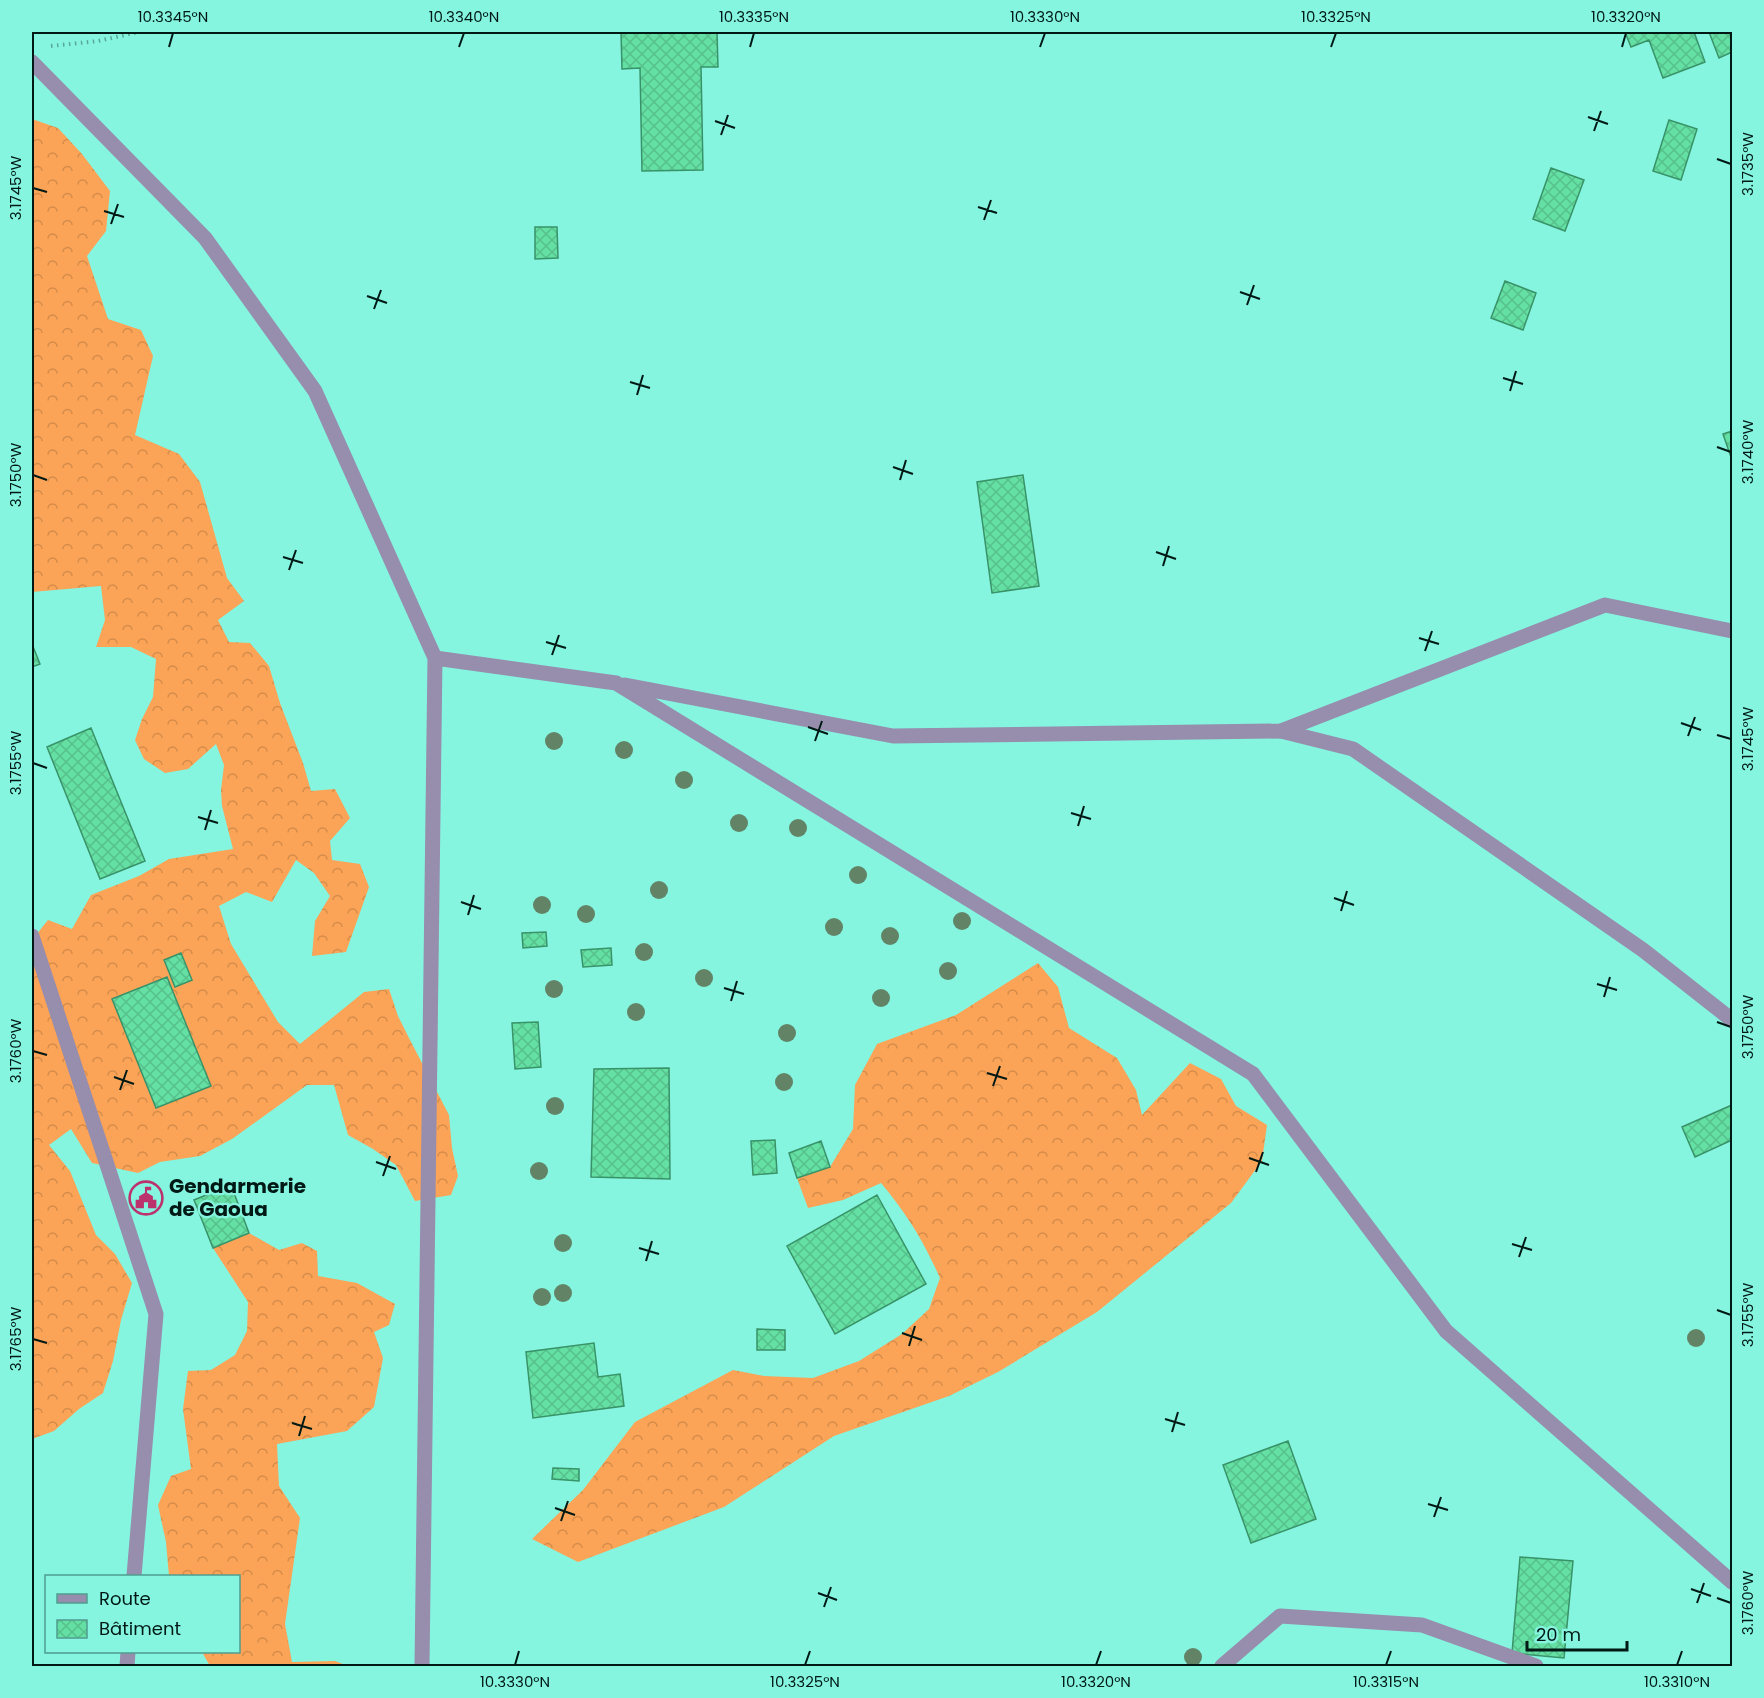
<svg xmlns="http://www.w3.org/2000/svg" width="1764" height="1698" viewBox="0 0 1764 1698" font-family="Poppins,sans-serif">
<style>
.forest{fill:url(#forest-crowns)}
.building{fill:url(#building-cross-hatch);stroke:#399368;stroke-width:1.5}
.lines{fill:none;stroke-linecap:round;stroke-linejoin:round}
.path{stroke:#57a899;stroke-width:4;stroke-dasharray:1.5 4.5;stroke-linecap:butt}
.lane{stroke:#978dad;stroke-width:15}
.street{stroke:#978dad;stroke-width:15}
.tree{fill:#638366}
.ticks{fill:none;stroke:#011915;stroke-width:2}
.labels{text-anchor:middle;stroke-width:4.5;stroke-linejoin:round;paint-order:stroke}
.poi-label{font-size:20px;font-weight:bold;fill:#011915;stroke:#85f5e0;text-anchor:start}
.neatline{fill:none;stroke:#011915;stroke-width:2}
.ticks-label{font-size:15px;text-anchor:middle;fill:#011915}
</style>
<defs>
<pattern id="forest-crowns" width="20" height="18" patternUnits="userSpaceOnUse" patternTransform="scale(1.5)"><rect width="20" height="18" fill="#fba356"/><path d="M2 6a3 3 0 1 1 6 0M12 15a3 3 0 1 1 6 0" fill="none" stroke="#d58c4a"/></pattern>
<pattern id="building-cross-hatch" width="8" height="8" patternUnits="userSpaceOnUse" patternTransform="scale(1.5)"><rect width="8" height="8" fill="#65e0a4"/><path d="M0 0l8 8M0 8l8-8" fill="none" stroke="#56c08c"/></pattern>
</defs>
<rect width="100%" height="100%" fill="#85f5e0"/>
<path class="forest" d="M32,119L58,128L82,154L110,191L106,231L87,256L108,319L141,330L153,356L135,435L179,454L200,482L227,578L244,601L218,620L229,642L250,643L269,666L280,703L303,763L311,791L335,789L350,818L330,841L332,860L360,864L369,887L346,952L312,956L315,921L330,896L314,873L296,860L272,902L246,892L219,906L231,944L278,1022L300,1044L364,992L389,989L398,1016L409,1038L449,1115L452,1148L458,1176L451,1195L415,1201L396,1165L373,1149L348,1135L334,1085H307L232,1139L200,1156L160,1162L138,1173L92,1163L71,1129L49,1145L70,1171L96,1235L115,1254L132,1283L121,1320L113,1361L103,1393L79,1409L54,1431L32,1439V940L48,920L72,929L91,895L139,876L169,859L233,849L222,806L221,790L224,765L216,744L188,769L165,773L144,759L135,740L142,719L153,697L156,659L131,647H96L105,620L101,586L32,592Z
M1038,963L1058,987L1069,1028L1117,1058L1136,1090L1142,1115L1190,1063L1221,1079L1236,1106L1267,1125L1262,1161L1231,1203L1097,1312L998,1372L949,1396L834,1436L724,1507L578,1562L532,1539L583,1490L635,1422L733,1370L764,1376L813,1378L859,1361L902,1334L929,1309L940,1278C923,1240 907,1214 881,1183L843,1200L808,1208L797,1178L830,1167L853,1129L855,1085L877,1044L956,1015Z
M249,1233L279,1250L302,1243L317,1251L318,1276L357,1283L395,1304L389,1325L374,1332L383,1358L374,1407L347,1431L277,1444L279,1486L300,1518L285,1624L292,1662L335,1661L348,1666H210L202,1652H238V1576H169L166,1542L158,1505L171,1476L191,1469L183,1409L188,1371L211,1370L235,1355L247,1331L248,1302L213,1248Z"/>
<path class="building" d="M621,32H717L718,67H701L703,170L642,171L640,68L622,69Z
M1625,32H1694L1705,62L1663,78L1649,40L1631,47Z
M1709,32H1729L1732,40V52L1719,58Z
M1669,120L1697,129L1681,180L1653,171Z
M1551,168L1584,180L1565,231L1533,219Z
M535,227H557L558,258L535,259Z
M1505,281L1536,293L1523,330L1491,318Z
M1732,431V460L1723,434Z
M1023,475L1039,586L992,593L977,482Z
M32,644L40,664L32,667Z
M91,728L145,861L100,879L47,747Z
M546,932L547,946L523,948L522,933Z
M611,948L612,965L583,967L581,950Z
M181,953L192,980L175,987L164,960Z
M167,977L211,1086L156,1108L112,999Z
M538,1022L541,1067L515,1069L512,1023Z
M669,1068L670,1179L591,1177L594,1069Z
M1732,1105V1140L1695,1157L1682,1127Z
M775,1140L777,1173L753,1175L751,1141Z
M821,1141L830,1167L797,1178L789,1153Z
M231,1185L249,1233L213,1248L194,1200Z
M877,1195L926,1284L835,1334L787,1246Z
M757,1329L785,1330V1350H757Z
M594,1343L598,1377L620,1374L624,1406L533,1418L526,1352Z
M1288,1441L1316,1519L1251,1543L1223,1465Z
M553,1468L579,1469V1481L552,1479Z
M1520,1557L1573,1561L1564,1658L1512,1653Z"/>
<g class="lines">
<path class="path" d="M51,46L98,41L139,32"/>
<path class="lane" d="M1281,731L1353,749L1643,950L1732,1020
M32,936L156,1314L134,1576
M127,1666L128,1652
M1222,1666L1280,1616L1422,1625L1536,1666"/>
<path class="street" d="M32,62L205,238L315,391L435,658L422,1666
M435,658L616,683L1253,1074L1446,1331L1732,1582
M625,685L893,736L1281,731L1605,605L1732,631"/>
</g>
<g class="tree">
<circle cx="554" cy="741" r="9"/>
<circle cx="624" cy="750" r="9"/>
<circle cx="684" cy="780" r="9"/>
<circle cx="739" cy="823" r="9"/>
<circle cx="798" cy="828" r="9"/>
<circle cx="858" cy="875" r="9"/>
<circle cx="659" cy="890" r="9"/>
<circle cx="542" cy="905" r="9"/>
<circle cx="586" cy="914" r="9"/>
<circle cx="962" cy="921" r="9"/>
<circle cx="834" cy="927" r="9"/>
<circle cx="890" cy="936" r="9"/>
<circle cx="644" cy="952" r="9"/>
<circle cx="948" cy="971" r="9"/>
<circle cx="704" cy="978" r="9"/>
<circle cx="554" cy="989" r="9"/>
<circle cx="881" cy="998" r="9"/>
<circle cx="636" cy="1012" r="9"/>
<circle cx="787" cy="1033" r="9"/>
<circle cx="784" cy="1082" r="9"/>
<circle cx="555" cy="1106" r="9"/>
<circle cx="539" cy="1171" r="9"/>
<circle cx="563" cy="1243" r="9"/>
<circle cx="563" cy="1293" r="9"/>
<circle cx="542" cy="1297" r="9"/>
<circle cx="1696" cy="1338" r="9"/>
<circle cx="1193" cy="1657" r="9"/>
</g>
<path class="ticks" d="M169,47L173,33M459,47L464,33M750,47L754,33M1040,47L1045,33M1331,47L1336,33M1622,47L1626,33M1588,117L1608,124M715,121L735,128M1594,131L1601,111M721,135L728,115M1717,159L1731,164M33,188L47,192M978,207L997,213M104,211L124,217M984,220L991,200M111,224L118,204M1240,292L1260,299M367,296L387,303M1247,305L1254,285M374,309L381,290M1503,378L1523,384M630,382L650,388M1510,391L1516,371M637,395L643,375M1717,447L1731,452M893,467L913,474M33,475L47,480M900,480L906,460M1156,552L1176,559M283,557L303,563M1163,566L1169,546M289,570L296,550M1419,638L1439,644M546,642L566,648M1425,651L1432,631M552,655L559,635M1681,723L1701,730M808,727L828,734M1717,735L1731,739M1688,736L1695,717M815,741L822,721M33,763L47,768M1071,813L1091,819M198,817L218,823M1078,826L1084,806M205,830L211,810M1334,898L1354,905M461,902L481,909M1341,911L1347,891M468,915L474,895M1597,984L1617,990M724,988L744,994M1604,997L1610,977M731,1001L737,981M1717,1022L1731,1027M33,1051L47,1055M987,1073L1007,1079M114,1077L134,1084M993,1086L1000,1066M120,1090L127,1070M1249,1158L1269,1165M376,1162L396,1169M1256,1172L1263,1152M383,1176L390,1156M1512,1244L1532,1250M639,1248L659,1254M1519,1257L1526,1237M646,1261L652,1241M1717,1310L1731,1315M902,1333L922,1340M33,1339L47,1343M909,1346L915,1326M1165,1419L1185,1425M292,1423L312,1429M1172,1432L1178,1412M299,1436L305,1416M1428,1504L1448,1510M555,1508L575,1515M1434,1517L1441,1497M561,1521L568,1501M1691,1589L1711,1596M818,1593L837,1600M1717,1598L1731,1603M1697,1603L1704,1583M824,1607L831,1587M515,1665L519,1651M805,1665L810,1651M1096,1665L1101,1651M1386,1665L1391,1651M1677,1665L1682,1651"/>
<defs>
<symbol id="civic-ring" viewBox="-11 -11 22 22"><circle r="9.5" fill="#85f5e0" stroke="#bc326c" stroke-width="1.5"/><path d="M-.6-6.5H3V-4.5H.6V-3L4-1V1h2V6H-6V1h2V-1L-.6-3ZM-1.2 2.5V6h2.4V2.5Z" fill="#bc326c"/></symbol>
</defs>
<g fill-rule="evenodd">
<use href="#civic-ring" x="127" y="1179" width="38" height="38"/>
</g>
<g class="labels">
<g class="poi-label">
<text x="169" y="1193">Gendarmerie<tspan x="169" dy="23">de Gaoua</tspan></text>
</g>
</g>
<rect width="1764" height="1698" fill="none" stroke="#85f5e0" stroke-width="66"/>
<rect x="45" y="1575" width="195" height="78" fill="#85f5e0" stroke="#509d8f" stroke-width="1.5"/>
<rect x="57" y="1594" width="30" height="9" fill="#978dad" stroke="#509d8f" stroke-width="1.5"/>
<text x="99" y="1605" font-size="18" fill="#011915">Route</text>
<rect x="57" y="1620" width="30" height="18" fill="url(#building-cross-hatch)" stroke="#509d8f" stroke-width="1.5"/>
<text x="99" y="1635" font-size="18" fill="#011915">Bâtiment</text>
<path d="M1527 1641v9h100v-9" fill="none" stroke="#011915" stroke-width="3"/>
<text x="1536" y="1641" font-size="18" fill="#011915" stroke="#85f5e0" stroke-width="4.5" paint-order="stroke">20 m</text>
<rect x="33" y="33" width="1698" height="1632" class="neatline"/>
<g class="ticks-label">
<text x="173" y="22">10.3345°N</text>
<text x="464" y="22">10.3340°N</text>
<text x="754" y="22">10.3335°N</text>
<text x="1045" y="22">10.3330°N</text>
<text x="1336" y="22">10.3325°N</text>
<text x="1626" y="22">10.3320°N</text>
<text transform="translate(1748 164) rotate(-90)" y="5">3.1735°W</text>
<text transform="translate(16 188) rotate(-90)" y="5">3.1745°W</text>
<text transform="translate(1748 452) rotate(-90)" y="5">3.1740°W</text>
<text transform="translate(16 475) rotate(-90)" y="5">3.1750°W</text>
<text transform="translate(1748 739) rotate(-90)" y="5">3.1745°W</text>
<text transform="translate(16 763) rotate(-90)" y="5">3.1755°W</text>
<text transform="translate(1748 1027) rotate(-90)" y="5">3.1750°W</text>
<text transform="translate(16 1051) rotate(-90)" y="5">3.1760°W</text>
<text transform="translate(1748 1315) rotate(-90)" y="5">3.1755°W</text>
<text transform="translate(16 1339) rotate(-90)" y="5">3.1765°W</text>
<text transform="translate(1748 1603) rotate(-90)" y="5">3.1760°W</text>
<text x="515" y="1687">10.3330°N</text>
<text x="805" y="1687">10.3325°N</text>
<text x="1096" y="1687">10.3320°N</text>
<text x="1386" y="1687">10.3315°N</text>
<text x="1677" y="1687">10.3310°N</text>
</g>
</svg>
